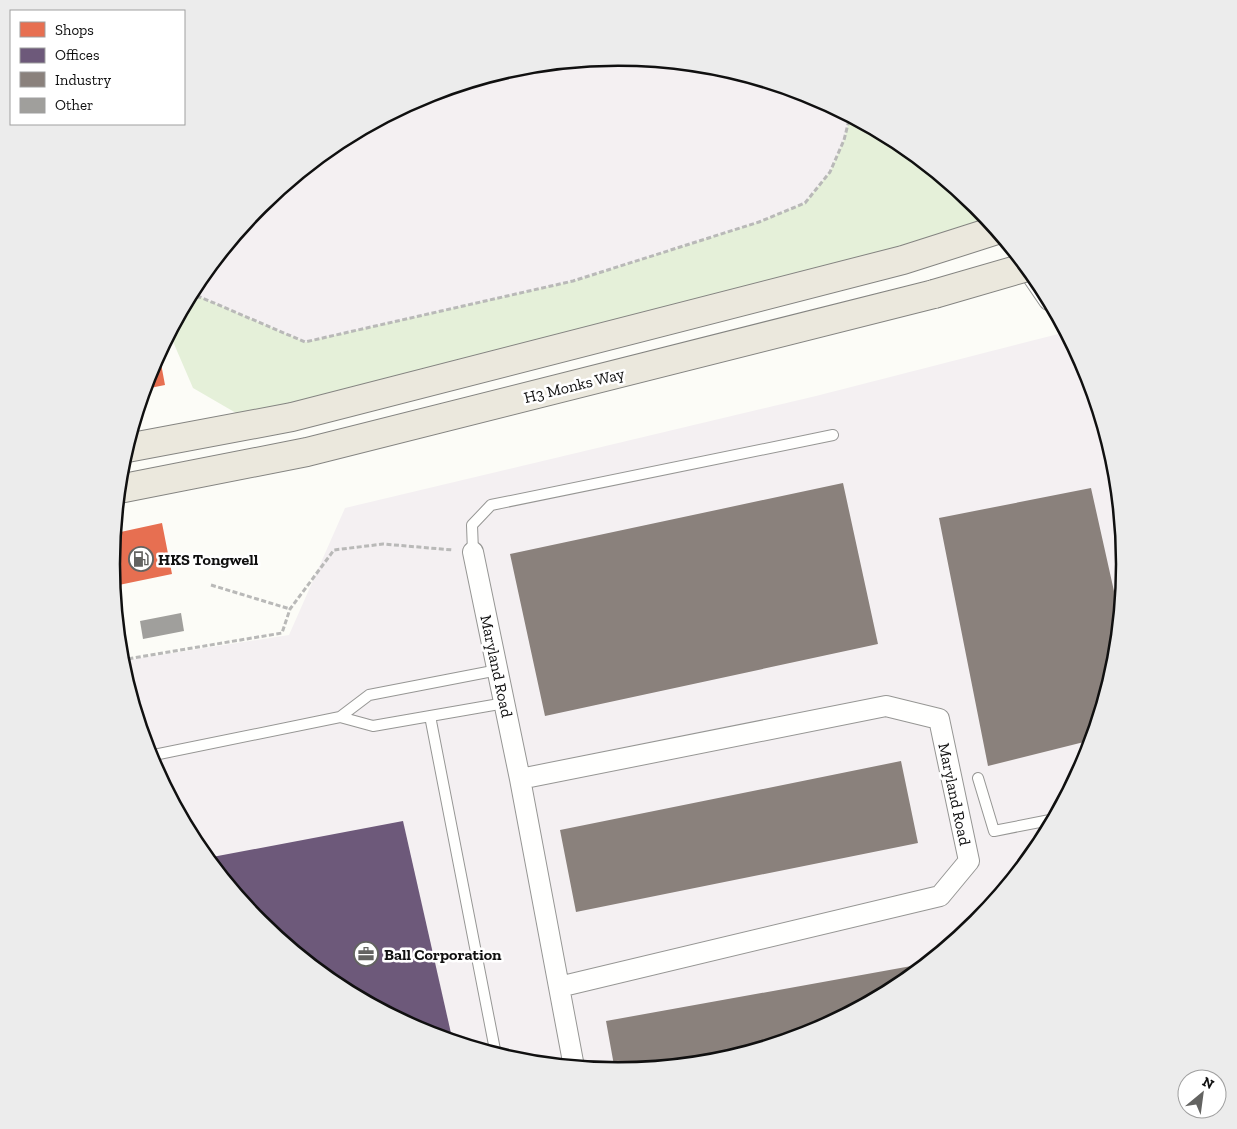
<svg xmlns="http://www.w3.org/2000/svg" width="1237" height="1129" viewBox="0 0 1237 1129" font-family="'Zilla Slab',serif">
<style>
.industrial{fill:#f4f0f2}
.green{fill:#e5f0d9}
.shops{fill:#e76f51}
.offices{fill:#6d597a}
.industry{fill:#8a817c}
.building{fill:#a09f9c}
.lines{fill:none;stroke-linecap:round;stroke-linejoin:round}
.lane-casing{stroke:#969694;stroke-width:12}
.street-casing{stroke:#969694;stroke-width:22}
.primary-casing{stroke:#848481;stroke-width:30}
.path{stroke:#b9b9b8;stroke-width:3;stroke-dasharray:5 2.5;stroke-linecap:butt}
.lane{stroke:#fffffe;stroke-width:10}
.street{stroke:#fffffe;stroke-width:20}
.primary{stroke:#ebe8dd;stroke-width:28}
.primary-bridge-casing{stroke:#848481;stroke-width:30;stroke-linecap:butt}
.primary-bridge{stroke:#ebe8dd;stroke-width:28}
.labels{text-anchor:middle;stroke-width:5;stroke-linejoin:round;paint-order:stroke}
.street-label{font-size:16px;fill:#101010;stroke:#fff}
.poi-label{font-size:16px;font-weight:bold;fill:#101010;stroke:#fff;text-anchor:start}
.rim{fill:none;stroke:#101010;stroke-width:2.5}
</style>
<rect width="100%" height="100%" fill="#fcfcf7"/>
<path class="industrial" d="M618,58L718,67L813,96L850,116L844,140L830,172L805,203L759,222L573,281L305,342L200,297L189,298L197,283L260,206L337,143L425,96L520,67Z
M1066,332L1087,371L1116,466L1125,565L1116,664L1087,759L1040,846L977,923L900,986L812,1033L717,1062L618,1071L519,1062L424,1033L337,986L260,923L197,846L150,758L121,661L289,635L345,508L816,396Z"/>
<path class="green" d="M850,116L900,143L977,206L997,230L255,424L193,388L171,337H168L189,298L200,297L305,342L573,281L759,222L805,203L830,172L844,140Z"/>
<path class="shops" d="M159,353L165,385L145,389L150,370Z
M162,523L172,574L114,586L112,554L121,553L116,533Z"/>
<path class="offices" d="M403,821L453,1042L424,1033L337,986L260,923L207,858Z"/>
<path class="industry" d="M843,483L878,644L545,716L510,554Z
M1091,488L1120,618L1116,664L1092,740L988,766L939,518Z
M901,761L918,843L576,912L560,830Z
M928,963L900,986L812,1033L717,1062L615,1071L606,1021Z"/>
<path class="building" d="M181,613L184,631L143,639L140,621Z"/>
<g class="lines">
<defs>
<path id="lane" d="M473,552L472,525L491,505L833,435
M430,716L496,1055
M340,717L373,726L505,703
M149,756L340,717L369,695L498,670
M978,778L994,831L1055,819"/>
<path id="street" d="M1023,262L1049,300
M473,552L520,779L574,1067
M520,779L886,706L939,719L969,861L940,896L559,987"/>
<path id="primary" d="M127,448L292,417L903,260L997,230
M119,489L307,452L934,294"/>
</defs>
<use href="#lane" class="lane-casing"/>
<use href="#street" class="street-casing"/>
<use href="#primary" class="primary-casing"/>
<path class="path" d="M189,298L200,297L305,342L573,281L759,222L805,203L830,172L844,140L850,116
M211,585L290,609
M121,660L282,633L290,609L334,550L383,544L453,550"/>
<use href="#lane" class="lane"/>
<use href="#street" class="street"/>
<use href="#primary" class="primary"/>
<defs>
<path id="primary-bridge" d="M934,294L1027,267"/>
</defs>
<use href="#primary-bridge" class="primary-bridge-casing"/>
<use href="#primary-bridge" class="primary-bridge"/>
</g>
<defs>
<symbol id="fuel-ring" viewBox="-11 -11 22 22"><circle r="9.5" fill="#fff" stroke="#636361" stroke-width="1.5"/><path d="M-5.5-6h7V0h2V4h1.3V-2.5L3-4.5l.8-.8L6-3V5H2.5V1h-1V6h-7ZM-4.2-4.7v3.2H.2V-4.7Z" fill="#636361"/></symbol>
<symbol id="office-ring" viewBox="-11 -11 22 22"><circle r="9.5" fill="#fff" stroke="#636361" stroke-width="1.5"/><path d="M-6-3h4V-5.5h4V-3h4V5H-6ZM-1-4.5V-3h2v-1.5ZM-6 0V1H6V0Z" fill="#636361"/></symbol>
</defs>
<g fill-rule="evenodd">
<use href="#fuel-ring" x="127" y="545" width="28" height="28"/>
<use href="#office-ring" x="352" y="940" width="28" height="28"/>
</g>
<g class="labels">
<g class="street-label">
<text transform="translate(574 385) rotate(-14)" y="6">H3 Monks Way</text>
<text transform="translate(497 666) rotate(78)" y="6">Maryland Road</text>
<text transform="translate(955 794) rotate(78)" y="6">Maryland Road</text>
</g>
<g class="poi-label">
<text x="158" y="565">HKS Tongwell</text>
<text x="384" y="960">Ball Corporation</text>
</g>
</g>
<path d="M0 0H1237V1129H0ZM120 564a498 498 0 1 1 996 0a498 498 0 1 1-996 0Z" fill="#ececec" fill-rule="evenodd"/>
<path class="rim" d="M120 564a498 498 0 1 1 996 0a498 498 0 1 1-996 0Z"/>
<rect x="10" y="10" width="175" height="115" fill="#ffffff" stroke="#9f9f9f"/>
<rect x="20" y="22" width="25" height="15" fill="#e76f51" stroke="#9f9f9f"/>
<text x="55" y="35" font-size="15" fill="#101010">Shops</text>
<rect x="20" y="48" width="25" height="15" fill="#6d597a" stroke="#9f9f9f"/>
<text x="55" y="60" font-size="15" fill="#101010">Offices</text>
<rect x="20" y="72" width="25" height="15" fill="#8a817c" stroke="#9f9f9f"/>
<text x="55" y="85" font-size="15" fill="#101010">Industry</text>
<rect x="20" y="98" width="25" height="15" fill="#a09f9c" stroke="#9f9f9f"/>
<text x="55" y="110" font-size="15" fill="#101010">Other</text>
<g transform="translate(1202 1094) rotate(29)"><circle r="24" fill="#ffffff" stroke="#9f9f9f"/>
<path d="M0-4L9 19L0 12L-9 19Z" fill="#636361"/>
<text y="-8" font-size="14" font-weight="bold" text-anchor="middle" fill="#101010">N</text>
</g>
</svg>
